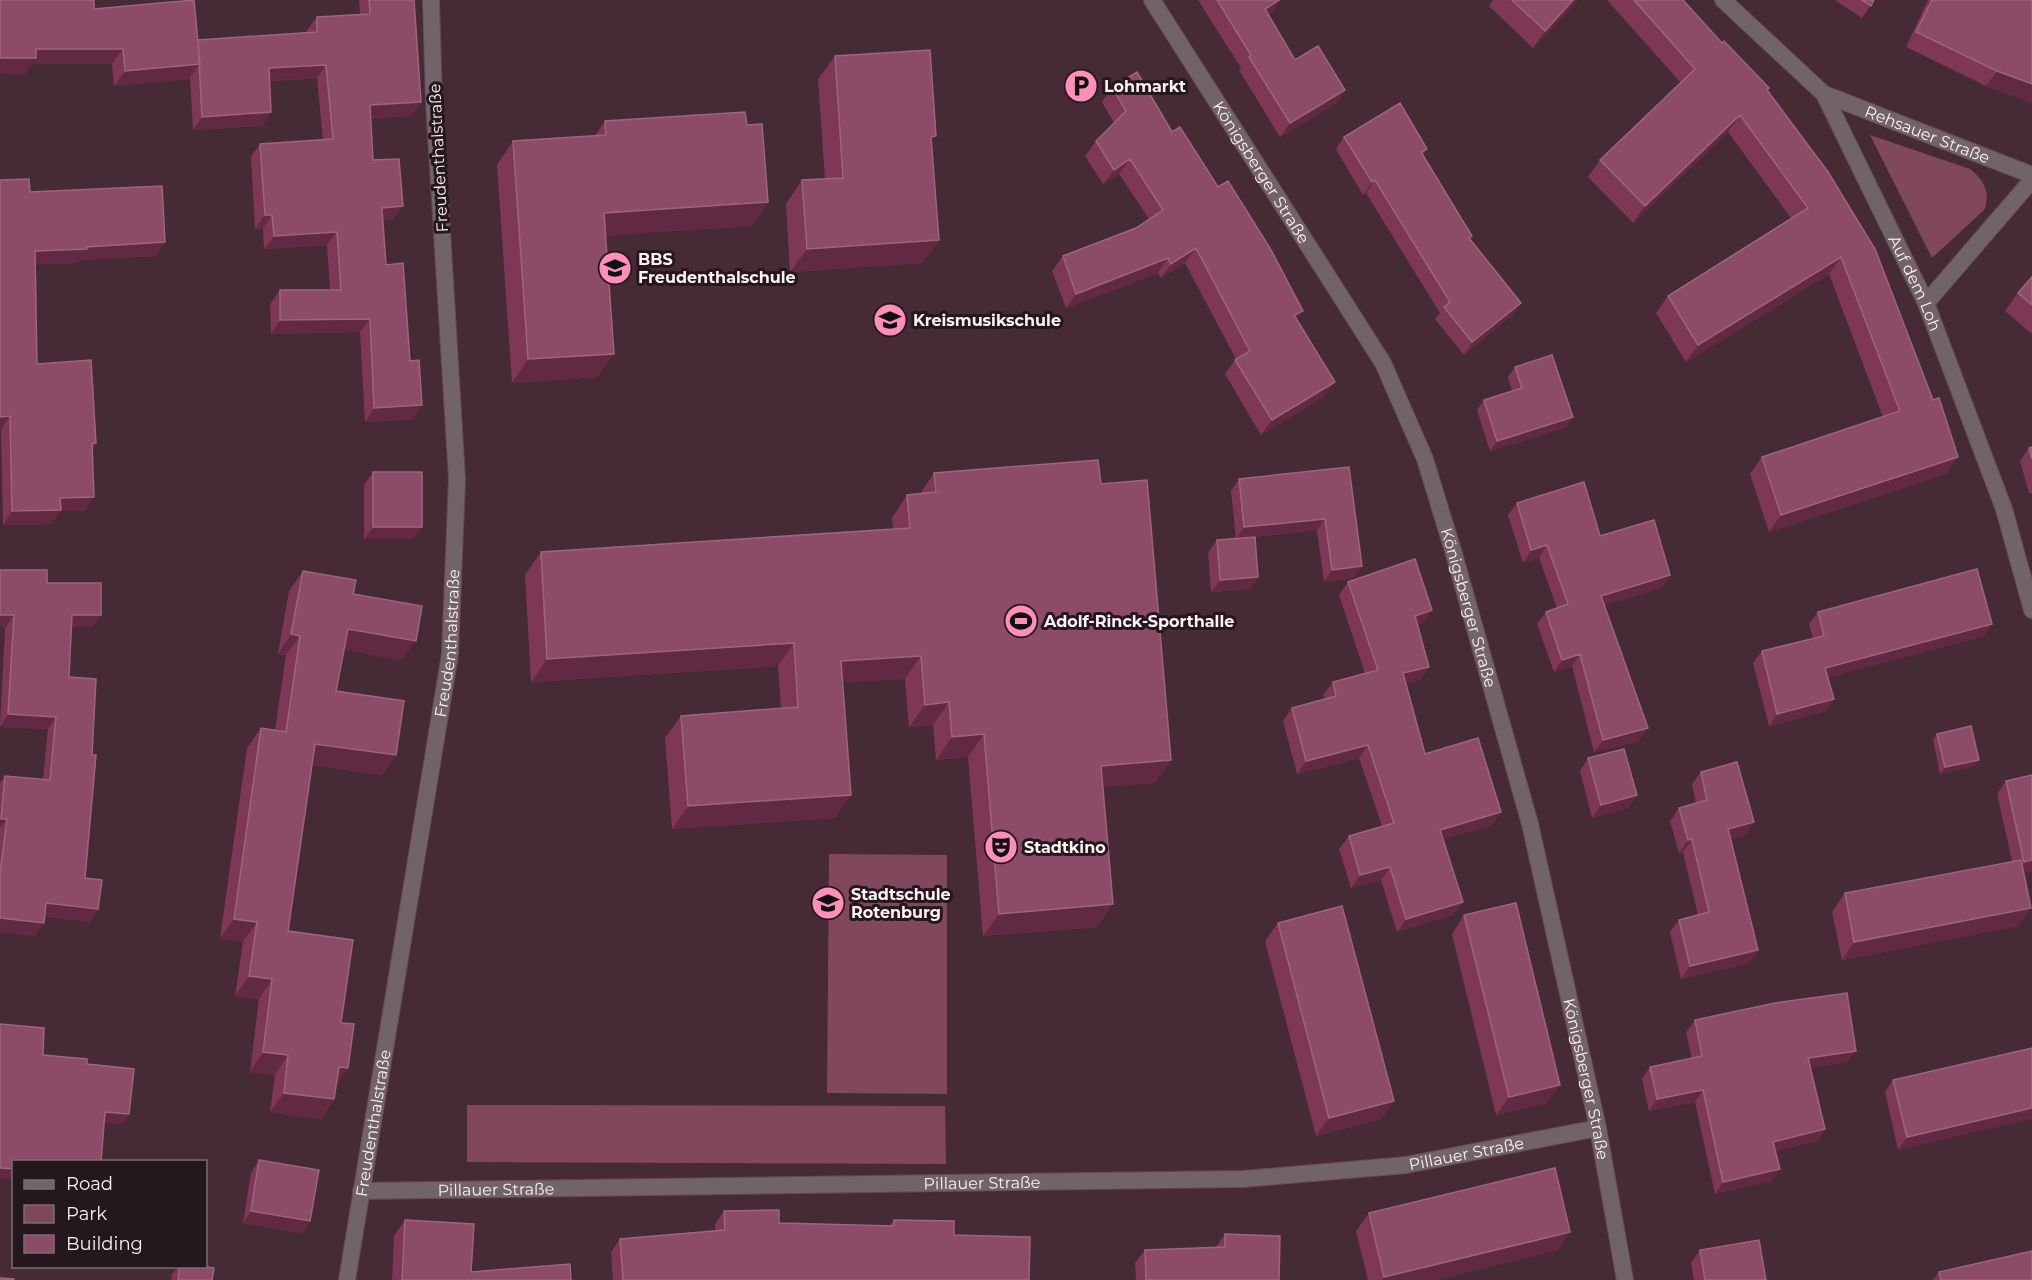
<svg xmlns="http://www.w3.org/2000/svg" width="2032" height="1280" viewBox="0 0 2032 1280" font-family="Montserrat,sans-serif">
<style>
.green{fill:#81475d}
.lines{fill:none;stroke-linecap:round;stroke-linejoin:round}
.minor-casing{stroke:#634a53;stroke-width:18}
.minor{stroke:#716368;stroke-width:16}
.wall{fill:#7f3756}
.shaded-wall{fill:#622a42}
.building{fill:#8c4b67;stroke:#9e647d;stroke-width:1.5}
.labels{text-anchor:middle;stroke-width:6;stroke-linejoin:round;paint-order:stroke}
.poi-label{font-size:16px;font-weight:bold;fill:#fdeff3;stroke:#24181c;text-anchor:start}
.street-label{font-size:16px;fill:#fdeff3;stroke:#24181c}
</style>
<rect width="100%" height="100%" fill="#462b35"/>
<path class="green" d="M1870,135L1970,169C1984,180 1991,193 1984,210L1932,258Z
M829,854L947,855V1094L827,1093Z
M467,1105L945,1106L946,1164L467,1162Z"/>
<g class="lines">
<defs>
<g id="minor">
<path id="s1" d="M1152,0L1383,363L1425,459L1454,554L1530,824L1598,1128L1625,1280"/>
<path id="s2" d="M1723,0L1824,94L1926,303L2004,509L2032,610"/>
<path id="s3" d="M1824,94L2032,175"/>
<path d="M1926,303L2032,180"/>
<path id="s4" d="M361,1191L1243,1179L1406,1165L1598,1128"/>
<path id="s5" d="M347,1280L450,654L457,479L434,101L431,0"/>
</g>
</defs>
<use href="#minor" class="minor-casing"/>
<use href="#minor" class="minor"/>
</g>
<path class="wall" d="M0,0L94,9L197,40L307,33V30L317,17L360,14L359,0H414L421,102L411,116L370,118L373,160L393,220H383L386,265L413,419L365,422L360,332L271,334L270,304L280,290H330L327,245L264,249L263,228L255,229L251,157L260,144L323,140L317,78L269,81L271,112L262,126L193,130L190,78L189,79L114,86L112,64H32L25,74L0,73Z
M1198,0H1280L1271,13L1268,15L1295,60L1345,90L1335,104L1280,137L1239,70L1241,68Z
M1493,0H1578L1533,48L1489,6Z
M1607,0H1683L1722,43L1767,90L1946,474L1769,532L1750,474L1762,457L1883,417L1829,274L1686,362L1656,313L1668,296L1791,218L1728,132L1633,223L1588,177L1600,160L1681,83Z
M1835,0H1874L1862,18Z
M1928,0H2032V103L1986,86L1906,47Z
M835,56L939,240L922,263L790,272L786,204L802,180L825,179L818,79Z
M1112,87L1172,132L1297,319L1324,396L1261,435L1225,374L1236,359L1185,263L1161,278L1158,273L1066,308L1052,271L1063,256L1136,228L1149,219L1119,174L1103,184L1085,156L1096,141L1114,123L1102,102Z
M605,121L747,125L768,202L752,226L606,235L597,377L512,383L497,165L513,141L595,136Z
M1344,137L1427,149L1423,155L1470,240L1521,303L1512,315L1464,355L1435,319L1440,313L1366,193L1363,195L1336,149Z
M30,192L165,242L155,256L79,260L77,263L36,264L37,364L96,443L92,449L94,497L84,511H60L51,524L3,525L1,430Z
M2032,277V334L2005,311L2018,293Z
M1515,367L1573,417L1566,427L1490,451L1477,410L1484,400L1512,391L1508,377Z
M2032,447V493H2029L2020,461L2029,448Z
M1349,467L1362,566L1353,578L1324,582L1317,530L1236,539L1231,491L1239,479Z
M373,472L413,539H364V485Z
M934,473L1101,484L1171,760L1155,783L1103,787L1097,927L983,936L968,757L936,760L933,725L909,727L905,679L843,682L835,818L672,829L665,738L681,716L781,708L778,666L531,682L525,575L541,552L893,530L892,518L907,495L920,494Z
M1517,503L1600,536L1661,588L1604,605L1639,741L1594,752L1572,666L1554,672L1537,624L1546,612L1557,608L1539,558L1523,563L1508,515Z
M1217,540L1250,589L1211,592L1208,553Z
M303,571L353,594L402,660L344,650L336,691L396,755L382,775L312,765L288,931L341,1023L348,1068L336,1085L334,1099L321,1119L270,1112L275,1075L250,1072L259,999L235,996L243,942L220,938L247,748L261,728L275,730L286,655L278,654L289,591Z
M1348,582L1432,610L1423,623L1417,625L1429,667L1420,680L1406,683L1425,754L1492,825L1443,839L1463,902L1453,915L1397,932L1381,880L1351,888L1339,849L1349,836L1382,826L1359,758L1297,774L1283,721L1292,708L1325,699L1323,695L1333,682L1365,673L1339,595Z
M47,583L101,615L92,627H71L69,677L85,878L90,922L45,916L35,936L0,932V783L5,776L43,779L48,729L0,727L5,628H0Z
M1818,612L1984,636L1828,677L1826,711L1769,726L1753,663L1762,651L1813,638L1809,624Z
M1937,734L1979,760L1974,766L1940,774L1933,740Z
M1588,758L1637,795L1628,808L1592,818L1580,771Z
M1701,772L1745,835L1731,839L1758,950L1749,963L1681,979L1670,932L1679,920L1698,915L1683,852L1679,853L1670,821L1679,808L1696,804L1692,784Z
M2032,775L2018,926L1842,960L1832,912L1845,893L2012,861L1997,794L2006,781Z
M1464,915L1547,1103L1496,1115L1452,934Z
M1278,923L1394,1101L1381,1119L1316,1136L1265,941Z
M1695,1020L1847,1062L1810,1068L1825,1129L1817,1141L1776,1151L1771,1181L1715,1194L1695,1102L1649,1111L1642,1079L1650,1067L1692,1059L1686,1032Z
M2032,1048L1898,1150L1885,1092L1893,1080Z
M259,1160L310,1221L302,1233L243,1223L251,1173Z
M724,1211L779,1223L889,1226L894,1220L954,1235L1029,1280H613L611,1252L620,1239L715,1231V1224Z
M1369,1213L1570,1232L1558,1250L1435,1280H1368L1356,1231Z
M405,1220L471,1272L571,1280H392L394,1236Z
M1225,1234L1279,1280H1136L1135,1263L1145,1250L1216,1247Z
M1700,1250L1766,1280H1694L1691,1263Z
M178,1266H202L212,1280H171L172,1275Z
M1939,1272L2032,1280H1933Z"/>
<path class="shaded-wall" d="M1280,0L1271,13L1255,23L1265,9Z
M1573,0H1578L1533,48L1545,31Z
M36,49H123L112,64H32L25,74L0,73V58Z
M200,64L189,79L114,86L125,71Z
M326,65L317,78L259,81L269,68Z
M1997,71L2032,84V103L1986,86Z
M1345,90L1335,104L1280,137L1290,123Z
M421,102L411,116L360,118L370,105Z
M271,112L262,126L193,130L202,117Z
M1740,115L1728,132L1633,223L1645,206Z
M1130,159L1119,174L1103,184L1114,170Z
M1375,180L1366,193L1363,195L1372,182Z
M768,202L752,226L588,237L604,213Z
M403,206L393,220L373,221L382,208Z
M265,215H272L263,228L255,229Z
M337,232L327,245L264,249L274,236Z
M939,240L922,263L790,272L807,249Z
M165,242L155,256L79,260L77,263L26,265L35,251L86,247Z
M1196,248L1185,263L1161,278L1171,264Z
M1841,257L1829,274L1686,362L1698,345Z
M1168,258L1158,273L1066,308L1076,294Z
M1521,303L1512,315L1464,355L1472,342Z
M1303,311L1292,325L1294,315Z
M370,319L360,332L271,334L280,320Z
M614,354L597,377L512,383L528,359Z
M1335,382L1324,396L1261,435L1272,420Z
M422,405L413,419L365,422L374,408Z
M10,416L1,430H0V417Z
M1573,417L1566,427L1490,451L1497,441Z
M1958,457L1946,474L1769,532L1781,515Z
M94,497L84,511H60L51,524L3,525L12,511L60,498Z
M1325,519L1317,530L1236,539L1244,527Z
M373,527H422L413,539H364Z
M1547,545L1539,558L1523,563L1531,550Z
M1362,566L1353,578L1324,582L1332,570Z
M1670,575L1661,588L1593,609L1601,596Z
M1258,577L1250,589L1211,592L1220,580Z
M1432,610L1423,623L1406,629L1415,616Z
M0,615H14L5,628H0Z
M72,615H101L92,627H63Z
M1992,624L1984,636L1816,680L1825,668Z
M348,629L416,641L402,660L334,648Z
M291,634L300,636L286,655L278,654Z
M794,643L778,666L531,682L547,659Z
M1580,654L1572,666L1554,672L1562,660Z
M921,656L905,679L825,683L841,661Z
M1429,667L1420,680L1394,686L1403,673Z
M1834,699L1826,711L1769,726L1777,714Z
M949,702L933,725L909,727L925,705Z
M8,714L56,717L48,729L0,727Z
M1648,728L1639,741L1594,752L1603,740Z
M984,734L968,757L936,760L952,737Z
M315,744L396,755L382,775L301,764Z
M1368,745L1359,758L1297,774L1306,761Z
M1171,760L1155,783L1085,789L1101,766Z
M1979,760L1974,766L1940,774L1945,767Z
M851,795L835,818L672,829L688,806Z
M1637,795L1628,808L1592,818L1601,805Z
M1501,812L1492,825L1431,843L1440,830Z
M1,819H7L0,828V820Z
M1754,822L1745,835L1720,842L1728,829Z
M1692,839L1683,852L1679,853L1688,840Z
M2032,860V871L2015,874L2024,862Z
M1390,867L1381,880L1351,888L1360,875Z
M1463,902L1453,915L1397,932L1406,919Z
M46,903L98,909L90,922L38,915Z
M1113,904L1097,927L983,936L999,914Z
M2031,908L2018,926L1842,960L1854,942Z
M0,918L44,923L35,936L0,932Z
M234,919L257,922L243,942L220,938Z
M1758,950L1749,963L1681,979L1690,966Z
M249,976L272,979L259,999L235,996Z
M1856,1051L1847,1062L1800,1070L1808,1058Z
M263,1052L288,1055L275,1075L250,1072Z
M339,1067L348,1068L334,1088Z
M1560,1085L1547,1103L1496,1115L1509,1097Z
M1703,1090L1695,1102L1649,1111L1657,1099Z
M284,1093L334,1099L321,1119L270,1112Z
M1394,1101L1381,1119L1316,1136L1329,1118Z
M2032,1108V1119L1898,1150L1907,1137Z
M105,1112L129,1114L122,1124L97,1122Z
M1825,1129L1817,1141L1765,1154L1773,1142Z
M0,1168L14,1169V1180L0,1179Z
M1780,1169L1771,1181L1715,1194L1723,1182Z
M251,1211L310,1221L302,1233L243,1223Z
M1570,1232L1558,1250L1435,1280H1382L1384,1277Z"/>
<path class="building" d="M0,0H94V9L194,0L200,64L125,71L123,49H36V58H0Z
M369,0H414L421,102L370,105L373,160L399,159L403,206L382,208L386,265L403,263L410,361L419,360L422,405L374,408L370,319L280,320V290H341L337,232L274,236L272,215H265L260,144L333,139L326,65L269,68L271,112L202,117L198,40L317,32V17L370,14Z
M1217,0H1279L1265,9L1295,60L1318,46L1345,90L1290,123L1249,57L1251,55Z
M1512,0H1573L1545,31Z
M1634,0H1683L1722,43L1724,41L1769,88L1767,90L1828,172L1875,249L1933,400L1939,398L1958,457L1781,515L1762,457L1900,411L1841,257L1698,345L1668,296L1808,208L1740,115L1645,206L1600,160L1695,69Z
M1862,0H1874L1871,6Z
M1932,0H2032V84L1997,71L1916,32Z
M930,50L936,136L931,137L939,240L807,249L802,180L843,178L835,56Z
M1137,72L1172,132L1180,127L1218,187L1228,181L1270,248L1303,311L1294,315L1335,382L1272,420L1235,360L1250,351L1196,248L1171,264L1168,258L1076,294L1063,256L1136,228L1163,210L1130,159L1114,170L1096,141L1126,111L1112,87Z
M1400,103L1427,149L1421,152L1472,236L1469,238L1521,303L1472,342L1444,307L1450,302L1375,180L1372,182L1344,137Z
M745,112L747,125L762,124L768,202L604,213L614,354L528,359L513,141L606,135L605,121Z
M29,179L30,192L162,186L165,242L86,247L87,249L35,251L37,364L91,360L96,443H92L94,497L60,498L61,510L12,511L10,416L0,417V180Z
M2032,277V305L2018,293Z
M1552,355L1573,417L1497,441L1484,400L1522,388L1515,367Z
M2032,447V459L2029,448Z
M1098,460L1101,484L1147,480L1171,760L1101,766L1113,904L999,914L984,734L952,737L949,702L925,705L921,656L841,661L851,795L688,806L681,716L798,707L794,643L547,659L541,552L910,528L907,495L936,492L934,473Z
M1349,467L1362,566L1332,570L1325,519L1244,527L1239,479Z
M373,472H422V527H373Z
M1584,482L1600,536L1654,520L1670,575L1601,596L1648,728L1603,740L1580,654L1562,660L1546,612L1568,604L1547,545L1531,550L1517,503Z
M1255,537L1258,577L1220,580L1217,540Z
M1415,559L1432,610L1415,616L1429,667L1403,673L1425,754L1478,738L1501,812L1440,830L1463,902L1406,919L1390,867L1360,875L1349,836L1394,823L1368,745L1306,761L1292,708L1336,696L1333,682L1378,670L1348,582Z
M1977,569L1992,624L1825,668L1834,699L1777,714L1762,651L1824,636L1818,612Z
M0,570H47V583H101V615H72L69,677L96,679L92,755H96L85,878L102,880L98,909L46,903L44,923L0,918V874L7,819H1L5,776L50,780L56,717L8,714L14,615H0Z
M303,571L356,580L353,594L422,606L416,641L348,629L336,691L404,701L396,755L315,744L288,931L353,940L341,1023L354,1024L348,1068L339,1067L334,1099L284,1093L288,1055L263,1052L272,979L249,976L257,922L234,919L261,728L286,732L300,636L291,634Z
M1971,726L1979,760L1945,767L1937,734Z
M1624,749L1637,795L1601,805L1588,758Z
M1737,762L1754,822L1728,829L1758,950L1690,966L1679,920L1709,912L1692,839L1688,840L1679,808L1707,800L1701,772Z
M2032,775V860L2024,862L2006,781Z
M2021,860L2031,908L1854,942L1845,893Z
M1516,903L1560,1085L1509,1097L1464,915Z
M1342,906L1394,1101L1329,1118L1278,923Z
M1847,993L1856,1051L1808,1058L1825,1129L1773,1142L1780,1169L1723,1182L1703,1090L1657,1099L1650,1067L1702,1056L1695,1020L1775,1003Z
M0,1024L44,1028L43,1055L87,1059V1064L134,1069L129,1114L105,1112L101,1161H14V1169L0,1168Z
M2032,1048V1108L1907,1137L1893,1080Z
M259,1160L319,1170L310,1221L251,1211Z
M1555,1168L1570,1232L1384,1277L1369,1213Z
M779,1210V1223L894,1226V1220L954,1221V1235L1030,1237L1029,1280H623L620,1239L725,1230L724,1211Z
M405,1220L474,1224L471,1272L570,1264L571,1280H402Z
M1225,1234L1280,1236L1279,1280H1146L1145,1250L1225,1247Z
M1759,1240L1766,1280H1705L1700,1250Z
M2032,1251V1280H1941L1939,1272Z
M180,1266H202L214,1268L212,1280H178Z
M0,1278L14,1279V1280H0Z"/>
<defs>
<symbol id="parking-disc" viewBox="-11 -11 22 22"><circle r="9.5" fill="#ff8eb9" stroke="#24181c"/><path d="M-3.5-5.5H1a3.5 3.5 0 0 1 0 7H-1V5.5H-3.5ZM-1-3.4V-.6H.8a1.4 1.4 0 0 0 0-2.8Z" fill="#111"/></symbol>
<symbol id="school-disc" viewBox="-11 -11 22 22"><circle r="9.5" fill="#ff8eb9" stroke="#24181c"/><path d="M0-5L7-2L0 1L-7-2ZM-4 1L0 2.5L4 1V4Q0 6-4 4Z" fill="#111"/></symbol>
<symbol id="stadium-disc" viewBox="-11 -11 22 22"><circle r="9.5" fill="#ff8eb9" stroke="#24181c"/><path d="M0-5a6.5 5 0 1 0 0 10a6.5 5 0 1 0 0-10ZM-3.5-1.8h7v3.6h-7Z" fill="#111"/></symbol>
<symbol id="theatre-disc" viewBox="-11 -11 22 22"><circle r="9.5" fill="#ff8eb9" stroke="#24181c"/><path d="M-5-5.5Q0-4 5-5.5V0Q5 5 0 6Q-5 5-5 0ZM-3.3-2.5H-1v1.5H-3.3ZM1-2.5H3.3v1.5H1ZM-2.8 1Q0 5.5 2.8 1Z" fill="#111"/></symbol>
</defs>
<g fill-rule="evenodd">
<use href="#parking-disc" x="1062" y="67" width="38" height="38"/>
<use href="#school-disc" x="596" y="249" width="38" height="38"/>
<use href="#school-disc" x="871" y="301" width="38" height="38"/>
<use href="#stadium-disc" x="1002" y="602" width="38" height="38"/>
<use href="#theatre-disc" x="982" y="828" width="38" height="38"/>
<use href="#school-disc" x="809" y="884" width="38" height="38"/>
</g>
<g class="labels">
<g class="poi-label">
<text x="1104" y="92">Lohmarkt</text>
<text x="638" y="265">BBS<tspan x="638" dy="18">Freudenthalschule</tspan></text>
<text x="913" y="326">Kreismusikschule</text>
<text x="1044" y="627">Adolf-Rinck-Sporthalle</text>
<text x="1024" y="853">Stadtkino</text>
<text x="851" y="900">Stadtschule<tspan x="851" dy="18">Rotenburg</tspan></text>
</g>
<g class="street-label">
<text dy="6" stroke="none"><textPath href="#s3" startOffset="111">Rehsauer Straße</textPath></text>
<text transform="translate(438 158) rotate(-93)" y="6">Freudenthalstraße</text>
<text dy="6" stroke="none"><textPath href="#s1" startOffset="204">Königsberger Straße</textPath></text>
<text dy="6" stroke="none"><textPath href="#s2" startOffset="348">Auf dem Loh</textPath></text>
<text dy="6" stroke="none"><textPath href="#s1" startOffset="690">Königsberger Straße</textPath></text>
<text dy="6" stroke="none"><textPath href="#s5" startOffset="645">Freudenthalstraße</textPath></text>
<text dy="6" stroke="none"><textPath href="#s1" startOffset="1176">Königsberger Straße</textPath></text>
<text dy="6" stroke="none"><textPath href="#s5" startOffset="159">Freudenthalstraße</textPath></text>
<text dy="6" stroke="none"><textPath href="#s4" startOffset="1107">Pillauer Straße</textPath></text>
<text dy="6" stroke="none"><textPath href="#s4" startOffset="621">Pillauer Straße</textPath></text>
<text dy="6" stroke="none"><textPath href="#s4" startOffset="135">Pillauer Straße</textPath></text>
</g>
</g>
<rect x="12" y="1160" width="195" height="108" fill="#24181c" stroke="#7b6e72" stroke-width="1.5"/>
<rect x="24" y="1180" width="30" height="9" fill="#716368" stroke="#7b6e72" stroke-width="1.5"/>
<text x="66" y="1190" font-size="18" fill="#fdeff3">Road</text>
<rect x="24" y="1205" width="30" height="18" fill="#81475d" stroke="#7b6e72" stroke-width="1.5"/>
<text x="66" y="1220" font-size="18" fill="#fdeff3">Park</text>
<rect x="24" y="1235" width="30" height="18" fill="#8c4b67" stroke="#7b6e72" stroke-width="1.5"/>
<text x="66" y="1250" font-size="18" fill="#fdeff3">Building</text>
</svg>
